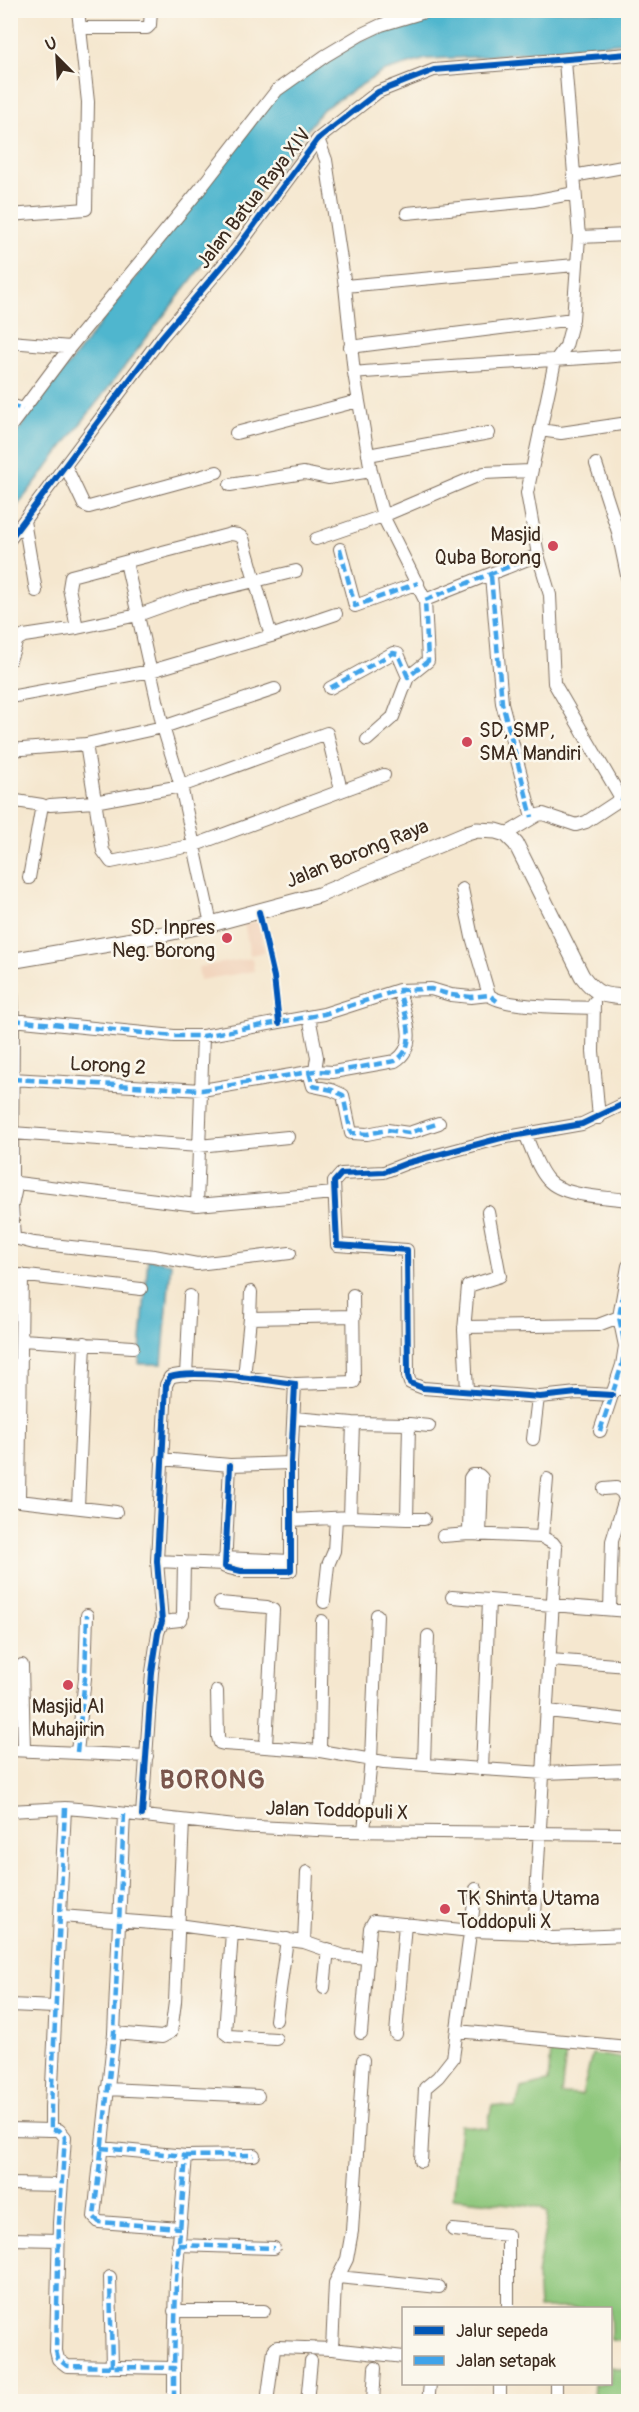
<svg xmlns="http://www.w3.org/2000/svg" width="639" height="2412" viewBox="0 0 639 2412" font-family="Pangolin,sans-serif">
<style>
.built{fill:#f2d5be}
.green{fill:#8cc67a;stroke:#64784c;stroke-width:1.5}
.water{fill:#4fb6ce;stroke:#457076;stroke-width:1.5}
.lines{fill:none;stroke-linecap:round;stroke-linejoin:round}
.minor-casing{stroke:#7c6c5c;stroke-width:14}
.major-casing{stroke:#7c6c5c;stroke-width:17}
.minor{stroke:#fff;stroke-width:12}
.major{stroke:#fff;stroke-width:15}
.quiet{stroke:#3fa3ea;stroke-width:4.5;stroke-dasharray:9 4.5;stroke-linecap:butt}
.cycleway-casing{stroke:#fbf7ec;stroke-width:10}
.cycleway{stroke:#0057b8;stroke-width:6}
.poi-dot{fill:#d1495b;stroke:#fbf7ec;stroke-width:2}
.labels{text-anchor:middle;stroke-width:5;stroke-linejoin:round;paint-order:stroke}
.street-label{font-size:20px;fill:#3b2a1e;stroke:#fbf7ec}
.poi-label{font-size:20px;fill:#3b2a1e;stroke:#fbf7ec;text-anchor:end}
.district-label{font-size:26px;font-weight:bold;letter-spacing:1.5px;fill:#7a564c;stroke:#fbf7ec}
</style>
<rect width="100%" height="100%" fill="#fbf7ec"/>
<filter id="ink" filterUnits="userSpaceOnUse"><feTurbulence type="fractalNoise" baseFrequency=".0167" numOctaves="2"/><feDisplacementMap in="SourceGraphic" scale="12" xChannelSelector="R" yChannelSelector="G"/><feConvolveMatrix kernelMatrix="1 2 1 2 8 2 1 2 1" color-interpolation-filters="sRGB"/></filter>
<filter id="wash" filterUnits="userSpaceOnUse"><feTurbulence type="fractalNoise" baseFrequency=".008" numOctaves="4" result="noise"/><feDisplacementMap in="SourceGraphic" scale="24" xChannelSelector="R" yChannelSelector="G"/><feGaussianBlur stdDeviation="1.35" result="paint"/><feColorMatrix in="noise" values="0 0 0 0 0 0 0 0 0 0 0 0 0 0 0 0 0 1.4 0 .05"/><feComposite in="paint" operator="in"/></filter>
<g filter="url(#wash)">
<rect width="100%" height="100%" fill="#f5e7cf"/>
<path class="built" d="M258,921L265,952L250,955L244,923Z
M252,958L254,971L200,980L198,967Z"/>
<path class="green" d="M551,2052L566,2054L561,2094L582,2095L592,2054L628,2059V2342L611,2340L610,2308H539L537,2275L548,2212L539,2207L453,2198L460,2125L487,2129L492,2105L516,2108L521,2088L548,2082Z
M628,2357V2401H593L594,2384H610L611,2367L625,2370Z"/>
<path class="water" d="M471,10L628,11V42L478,57L426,59L382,72L323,109L11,514L10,441L278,91L351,44L421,16Z
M148,1259L171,1263L162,1364H139Z"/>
</g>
<g filter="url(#ink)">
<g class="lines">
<defs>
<path id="minor" d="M79,28H147L150,25L151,10
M565,61L579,237L573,319L566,346L555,361L527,493L538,555L550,595L554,683L621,798L628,805
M573,176L628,166
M407,213L533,201L575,193
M10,215L86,209L88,102L78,10
M579,237L628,235
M345,286L575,265
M10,342L70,347
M350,347L573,319
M354,373C445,365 537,362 628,355
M10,405L23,409
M10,427L70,347L200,189L277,90L325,56L360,35L381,25L431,10
M540,430L561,433L628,423
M236,433L358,401
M368,455L489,433
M596,464L618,532L628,580
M66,467L84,505L89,507L217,472
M230,485L304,473L328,478L371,471
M24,521L36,591
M10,539L161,338L235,251L318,139L378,92L434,70L628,54
M316,539L383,516L371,471L354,373L345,286L326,160L318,139
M340,549L355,606L418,583
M126,562L163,727L181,786L211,924
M491,576L502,703L532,817
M425,600L538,555
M77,628L69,588L71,576L231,534L238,535L243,538L271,636
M10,660L17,640L24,636L77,628L138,615L188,597L296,571
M408,677L428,661L425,600L383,516L484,473L530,471
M330,688L393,653L398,654L408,677L393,717L367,740
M10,697L151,671L271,636L336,614
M86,744L103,851L111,862L195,845L384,775
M10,750L86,744L163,727L275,689
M10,800L42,805L29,878
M50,805L94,802L181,786L327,733L341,790
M506,834L538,815L543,814L576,825L586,822L627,795
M462,889L472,937L489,995
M11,961L13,1020L12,1171V1178L17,1183L12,1206L14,1238L34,1243L154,1256L197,1264L290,1253
M594,1002L593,1051L599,1118
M309,1017L317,1057L315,1071
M13,1020L174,1036H203L324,1014L399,990L431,989L451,995L471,997L489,995C504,1008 570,1007 593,1008
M309,1072L313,1086L332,1090L343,1095L351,1133L367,1134L387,1130L409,1133L439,1123
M12,1079L202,1090L315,1071L333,1072L395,1061C420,1046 404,1013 399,990
M12,1133L199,1146L288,1137
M525,1134C532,1149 537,1168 548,1180C563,1197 607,1197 628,1200
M17,1183L197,1205L334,1193
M197,1205L203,1036
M10,1274L141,1289
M250,1318L251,1292
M464,1327L598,1325L619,1317
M22,1340L133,1347
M186,1375L190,1296
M244,1378L250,1318L354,1316
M295,1384L354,1382L353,1295
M616,1387L628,1391
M467,1391L464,1330L468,1286L500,1276L488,1212
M612,1395L577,1393L540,1397L423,1388L410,1383L408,1376L407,1250L337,1245L334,1182L341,1174L384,1172L407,1163L501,1138L582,1124L628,1102
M409,1424L429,1426
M600,1431L622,1365L625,1346L619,1317L628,1266
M533,1439L538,1397
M161,1459L230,1465L291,1463
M604,1489L616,1488L622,1492L625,1499L612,1541L610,1609
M10,1500L116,1512
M19,1500L22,1275
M78,1507L85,1343
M350,1517L353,1423
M407,1519H424
M292,1520L350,1517L407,1519L409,1424L353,1423L294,1418
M469,1534L470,1478L472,1475H479L482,1478L480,1535
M542,1537L547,1479
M224,1558L291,1561
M157,1561L224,1564
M452,1597L628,1611
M324,1602L328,1565L334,1551L336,1518
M220,1603L267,1607L273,1610L266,1746
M162,1622L180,1620L183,1615L184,1562
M10,1629H11
M551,1660L628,1666
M22,1665L24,1750
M217,1691L218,1737L220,1743L224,1744L320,1751L384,1762L482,1769L544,1773L628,1770
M548,1711L628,1720
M10,1750L147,1756
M320,1751L322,1621
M77,1752L85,1678L87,1615
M424,1764L428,1636
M482,1769L489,1600
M65,1808L51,2107V2130H59L65,2137L59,2223L56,2351L58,2359L67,2366L174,2368V2402
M10,1811L65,1808L90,1810L235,1826L337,1831L628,1834
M124,1814L114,2033L94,2217L99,2222L180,2228
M142,1815L152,1672L158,1633L162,1622L157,1561L166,1385L170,1377C191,1369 268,1380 295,1384L291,1463V1570L288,1571H241L225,1567L230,1465
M364,1831L371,1759L377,1615
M307,1872L304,1942L344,1956L368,1958
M61,1916L178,1925L304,1942
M232,1932L225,2033L229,2036L276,2039
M534,1933L552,1938L628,1935
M324,1988L328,1949
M10,2005L55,2007
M276,2020L287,1939
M457,2031L628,2047
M114,2033L162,2037L171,2032L175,2002L183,1821
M361,2033L370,1928L374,1921L471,1931L534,1933L556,1547L553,1543L542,1537L469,1534L443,1536
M396,2034L405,1924
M107,2089L258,2096
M10,2129L51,2130
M101,2148L186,2156L176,2280L174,2368
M186,2156L254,2155
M421,2161L425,2088L438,2077L453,2058L476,1889
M10,2184L61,2185
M453,2230L508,2235V2308
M10,2239L59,2240
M178,2245L274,2248
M110,2277L112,2367
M338,2277L439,2287
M174,2311H264
M332,2349L404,2357
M267,2402L274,2350L277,2347L332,2349L335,2283L347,2259L352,2231L363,2060
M307,2402L311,2361
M373,2402L375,2368
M428,2402L430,2384
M500,2402V2384
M556,2402V2384"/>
<path id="major" d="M10,961L144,938L211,924L319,895L467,833L477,830L496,831L506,834L516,844L582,976C597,996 604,996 628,997"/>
</defs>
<use href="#minor" class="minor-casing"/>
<use href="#major" class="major-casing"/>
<use href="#minor" class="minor"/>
<use href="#major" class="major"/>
<path class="quiet" d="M10,405L23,409
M340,549L355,606L418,583
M491,576L502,703L532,817
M330,688L393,653L398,654L408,677L428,661L425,600L538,555
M621,798L628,805
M13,1020L174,1036H203L324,1014L399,990L431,989L451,995L471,997L489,995L497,1001
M309,1072L313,1086L332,1090L343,1095L351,1133L367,1134L387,1130L409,1133L439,1123
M12,1079L202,1090L315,1071L333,1072L395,1061C420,1046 404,1013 399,990
M600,1431L622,1365L625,1346L619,1317L628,1266
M77,1752L85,1678L87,1615
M65,1808L51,2107V2130H59L65,2137L59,2223L56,2351L58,2359L67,2366L174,2368V2402
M124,1814L114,2033L94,2217L99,2222L180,2228
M101,2148L186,2156L176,2280L174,2368
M186,2156L254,2155
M178,2245L274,2248
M110,2277L112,2367"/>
<defs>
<path id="cycleway" d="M10,539L161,338L235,251L318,139L378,92L434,70L628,54
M259,912L274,977L279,1023
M612,1395L577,1393L540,1397L423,1388L410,1383L408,1376L407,1250L337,1245L334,1182L341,1174L384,1172L407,1163L501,1138L582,1124L628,1102
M142,1815L152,1672L158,1633L162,1622L157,1561L166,1385L170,1377C191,1369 268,1380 295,1384L291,1463V1570L288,1571H241L225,1567L230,1465"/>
</defs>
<use href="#cycleway" class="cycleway-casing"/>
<use href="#cycleway" class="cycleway"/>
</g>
</g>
<g class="poi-dot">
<circle cx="553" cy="546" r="6"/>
<circle cx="467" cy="742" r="6"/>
<circle cx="227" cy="938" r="6"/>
<circle cx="68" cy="1685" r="6"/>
<circle cx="445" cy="1909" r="6"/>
</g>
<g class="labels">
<g class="street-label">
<text transform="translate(253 198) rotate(-52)" y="7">Jalan Batua Raya XIV</text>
<text transform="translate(357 853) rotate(-22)" y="7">Jalan Borong Raya</text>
<text transform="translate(108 1065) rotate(3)" y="7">Lorong 2</text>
<text transform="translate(337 1810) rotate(2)" y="7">Jalan Toddopuli X</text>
</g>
<g class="poi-label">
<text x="541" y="541">Masjid<tspan x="541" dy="23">Quba Borong</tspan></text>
<text x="479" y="737" text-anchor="start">SD, SMP,<tspan x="479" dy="23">SMA Mandiri</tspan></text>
<text x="215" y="934">SD. Inpres<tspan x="215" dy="23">Neg. Borong</tspan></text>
<text x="68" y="1713" text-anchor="middle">Masjid Al<tspan x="68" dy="23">Muhajirin</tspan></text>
<text x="457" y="1905" text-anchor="start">TK Shinta Utama<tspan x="457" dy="23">Toddopuli X</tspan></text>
</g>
<g class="district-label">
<text x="213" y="1788">BORONG</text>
</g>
</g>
<rect width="639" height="2412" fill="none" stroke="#fbf7ec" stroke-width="36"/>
<rect x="402" y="2307" width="210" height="78" fill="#fbf7ec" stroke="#aea59a" stroke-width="1.5"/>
<rect x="414" y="2326" width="30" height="9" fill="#0057b8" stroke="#aea59a" stroke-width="1.5"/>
<text x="456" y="2337" font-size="18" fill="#3b2a1e">Jalur sepeda</text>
<rect x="414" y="2356" width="30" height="9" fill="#3fa3ea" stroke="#aea59a" stroke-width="1.5"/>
<text x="456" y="2367" font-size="18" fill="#3b2a1e">Jalan setapak</text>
<g transform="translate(57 57) rotate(336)" stroke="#fbf7ec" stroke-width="4.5" paint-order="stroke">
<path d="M0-4.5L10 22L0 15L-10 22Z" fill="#3b2a1e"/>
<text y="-9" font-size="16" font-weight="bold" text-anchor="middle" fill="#3b2a1e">U</text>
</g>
</svg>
